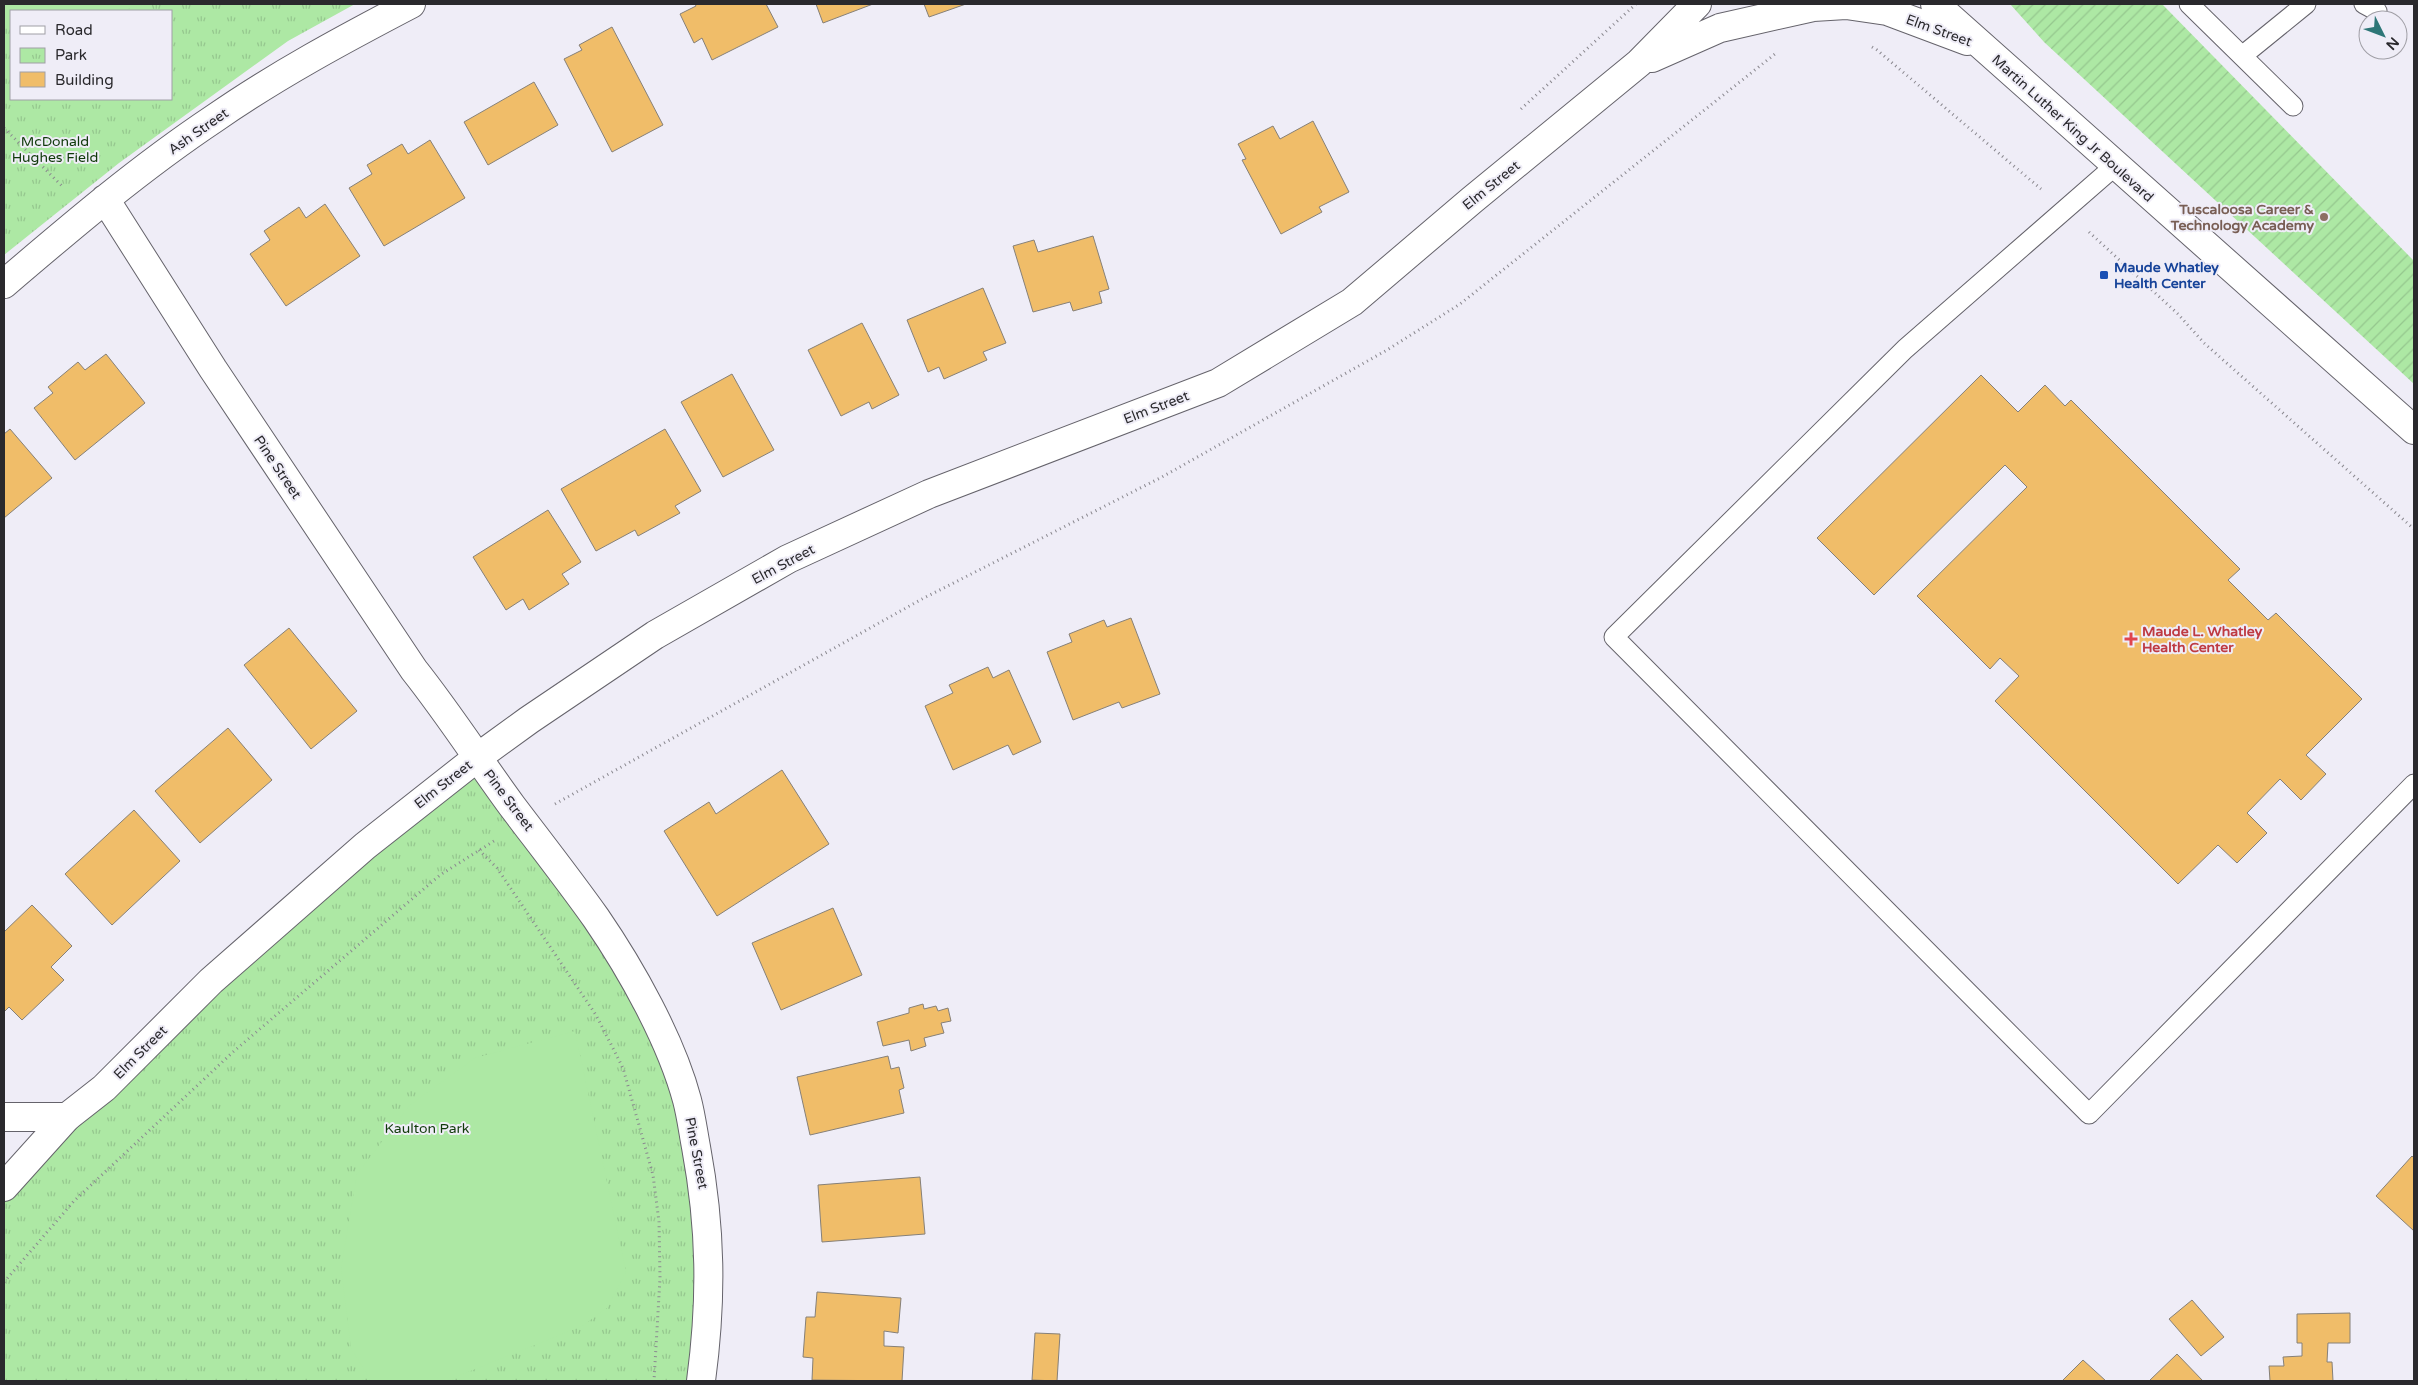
<svg xmlns="http://www.w3.org/2000/svg" width="2418" height="1385" viewBox="0 0 2418 1385" font-family="'Varela Round',sans-serif">
<style>
.park{fill:url(#park-tufts);fill-rule:evenodd}
.garden{fill:url(#garden-furrows)}
.pitch{fill:#ade8a4}
.building{fill:#f0bd69;stroke:#868078}
.lines{fill:none;stroke-linecap:round;stroke-linejoin:round}
.lane-casing{stroke:#65636b;stroke-width:21}
.street-casing{stroke:#65636b;stroke-width:30}
.secondary-casing{stroke:#65636b;stroke-width:30}
.path{stroke:#8a888f;stroke-width:3;stroke-dasharray:1 4;stroke-linecap:butt}
.lane{stroke:#fff;stroke-width:19}
.street{stroke:#fff;stroke-width:28}
.secondary{stroke:#fff;stroke-width:28}
.education-dot{fill:#8d6e63;stroke:#efedf7;stroke-width:2}
.transit-dot{fill:#1a4fb4;stroke:#efedf7;stroke-width:2}
.health-dot{fill:#e0444e;stroke:#efedf7;stroke-width:2}
.labels{text-anchor:middle;stroke-width:4;stroke-linejoin:round;paint-order:stroke}
.street-label{font-size:14px;fill:#2a292d;stroke:#efedf7}
.park-label{font-size:14px;fill:#103a0a;stroke:#efedf7}
.education-label{font-size:14px;font-weight:bold;fill:#785e54;stroke:#efedf7;text-anchor:end}
.transit-label{font-size:14px;font-weight:bold;fill:#164399;stroke:#efedf7;text-anchor:start}
.health-label{font-size:14px;font-weight:bold;fill:#be3a42;stroke:#efedf7;text-anchor:start}
</style>
<defs>
<pattern id="park-tufts" width="24" height="20" patternUnits="userSpaceOnUse" patternTransform="scale(1.25)"><rect width="24" height="20" fill="#ade8a4"/><path d="M3 7l-1-3M5 7V3M7 7l1-3M15 17l-1-3M17 17v-4M19 17l1-3" fill="none" stroke="#95c78e"/></pattern>
<pattern id="garden-furrows" width="10" height="10" patternUnits="userSpaceOnUse" patternTransform="scale(1.25)"><rect width="10" height="10" fill="#ade8a4"/><path d="M-1 1l2-2M0 10L10 0M9 11l2-2" fill="none" stroke="#95c78e"/></pattern>
</defs>
<rect width="100%" height="100%" fill="#efedf7"/>
<path class="park" d="M4,4H355L288,41L119,163L4,255ZM11,11H171V99H11Z
M478,757L597,919L687,1100L701,1381H4V1187Z"/>
<path class="garden" d="M2010,4H2162L2414,261V384L2044,42Z"/>
<path class="pitch" d="M4,4H150L119,11H11V16H4Z
M575,1031L626,1272L607,1308L582,1326L446,1381H371L351,1348L341,1268L357,1174L410,1105L475,1058Z"/>
<path class="building" d="M695,4H766L778,27L712,60L702,38L694,43L680,14L696,6Z
M816,4H873L823,23Z
M924,4H966L929,17Z
M612,27L663,125L612,152L564,59L582,50L579,45Z
M534,82L558,125L488,165L464,122Z
M1313,121L1349,192L1319,207L1322,212L1281,234L1242,160L1246,159L1238,144L1273,126L1280,139Z
M430,140L465,198L384,246L349,188L372,174L367,165L402,144L408,154Z
M325,204L360,256L286,306L250,254L270,240L264,231L299,207L306,218Z
M1093,236L1109,289L1099,292L1102,303L1073,311L1070,302L1033,312L1013,246L1034,240L1038,252Z
M983,288L1006,343L983,352L987,360L944,379L939,367L928,372L907,320Z
M862,323L899,395L872,409L869,402L841,416L808,350Z
M106,354L145,403L75,460L34,408L53,393L48,387L78,362L85,370Z
M732,374L774,450L723,477L681,402Z
M1981,375L2018,412L2045,385L2065,406L2071,400L2240,569L2228,580L2268,620L2276,613L2362,699L2306,755L2326,774L2301,800L2280,779L2247,813L2267,833L2237,863L2218,845L2178,884L1995,701L2019,676L2000,658L1990,669L1917,596L2027,487L2005,465L1874,595L1817,538Z
M10,429L52,478L4,518V434Z
M665,429L701,491L675,506L680,513L638,536L635,530L596,551L561,489Z
M548,510L581,562L562,574L569,584L529,610L523,599L506,610L473,557Z
M1131,618L1160,694L1122,708L1119,702L1073,720L1047,652L1072,642L1069,634L1104,620L1107,627Z
M289,628L357,711L311,749L244,665Z
M988,667L993,678L1009,670L1041,742L1013,755L1008,745L953,770L925,706L953,693L949,685Z
M228,728L272,780L200,843L155,791Z
M782,770L829,844L717,916L664,831L709,802L716,814Z
M134,810L180,861L112,925L65,874Z
M32,905L72,946L51,967L64,980L22,1020L9,1007L4,1012V932Z
M833,908L862,975L781,1010L752,943Z
M923,1004L924,1009L936,1006L938,1011L948,1008L951,1021L941,1023L944,1033L924,1038L926,1046L911,1051L909,1040L883,1046L877,1022L909,1013V1008Z
M888,1056L891,1069L899,1067L904,1088L899,1090L904,1113L810,1135L797,1077Z
M2412,1156L2414,1158V1231L2376,1196Z
M920,1177L925,1234L822,1242L818,1185Z
M817,1292L901,1298L898,1333L884,1331V1346L904,1347L902,1381L812,1380L813,1358L803,1357L806,1317H815Z
M2192,1300L2224,1337L2201,1356L2169,1319Z
M2350,1313V1343H2328L2327,1362H2332L2333,1381H2270L2269,1366H2284L2283,1357L2302,1356V1343H2297V1314Z
M1035,1333L1060,1334L1057,1381L1032,1380Z
M2177,1354L2203,1381H2149Z
M2083,1360L2106,1381H2062Z"/>
<g class="lines">
<defs>
<path id="lane" d="M2189,4L2293,106
M2364,4L2377,11
M2242,56L2306,4
M2116,165L1905,349L1614,637L2089,1114L2414,784"/>
<path id="street" d="M105,199L213,369L414,670C449,714 479,761 512,806C540,843 569,880 596,918C631,969 671,1040 687,1100C691,1115 693,1131 696,1147C711,1228 712,1299 701,1381
M4,284C72,226 140,168 215,118C277,75 344,39 411,4
M4,1117H67"/>
<path id="secondary" d="M1935,4L2414,430
M1652,58L1720,28L1813,7L1846,5L1887,11L1967,41
M4,1187L67,1117L104,1088L211,981L365,846L478,757L529,720L655,635L788,559L929,494L1218,383L1352,302L1472,200L1639,63L1697,4"/>
</defs>
<use href="#lane" class="lane-casing"/>
<use href="#street" class="street-casing"/>
<use href="#secondary" class="secondary-casing"/>
<path class="path" d="M1872,47L1877,50L2041,189
M1521,109L1636,4
M4,128L63,187
M2089,232L2178,314L2204,343L2414,529
M555,804L922,599L1162,477L1387,350L1460,304L1775,54
M479,850L497,868L596,1015L623,1068L653,1175L659,1222L660,1278L654,1381
M4,1282L74,1201L233,1052L440,875L494,841"/>
<use href="#lane" class="lane"/>
<use href="#street" class="street"/>
<use href="#secondary" class="secondary"/>
</g>
<circle class="education-dot" cx="2324" cy="217" r="5"/>
<rect class="transit-dot" x="2099" y="270" width="10" height="10" rx="2.5"/>
<path class="health-dot" d="M2128.5 631.5h5v5h5v5h-5v5h-5v-5h-5v-5h5z"/>
<g class="labels">
<g class="street-label">
<text transform="translate(1939 30) rotate(20)" y="5">Elm Street</text>
<text transform="translate(2073 128) rotate(42)" y="5">Martin Luther King Jr Boulevard</text>
<text transform="translate(198 131) rotate(-35)" y="5">Ash Street</text>
<text transform="translate(1491 185) rotate(-39)" y="5">Elm Street</text>
<text transform="translate(1156 407) rotate(-21)" y="5">Elm Street</text>
<text transform="translate(278 467) rotate(56)" y="5">Pine Street</text>
<text transform="translate(783 564) rotate(-28)" y="5">Elm Street</text>
<text transform="translate(443 784) rotate(-38)" y="5">Elm Street</text>
<text transform="translate(509 800) rotate(53)" y="5">Pine Street</text>
<text transform="translate(140 1052) rotate(-45)" y="5">Elm Street</text>
<text transform="translate(697 1153) rotate(79)" y="5">Pine Street</text>
</g>
<g class="park-label">
<text x="55" y="146">McDonald<tspan x="55" dy="16">Hughes Field</tspan></text>
<text x="427" y="1133">Kaulton Park</text>
</g>
<g class="education-label">
<text x="2314" y="214">Tuscaloosa Career &amp;<tspan x="2314" dy="16">Technology Academy</tspan></text>
</g>
<g class="transit-label">
<text x="2114" y="272">Maude Whatley<tspan x="2114" dy="16">Health Center</tspan></text>
</g>
<g class="health-label">
<text x="2142" y="636">Maude L. Whatley<tspan x="2142" dy="16">Health Center</tspan></text>
</g>
</g>
<rect width="2418" height="1385" fill="none" stroke="#2a292d" stroke-width="10"/>
<rect x="10" y="10" width="162" height="90" fill="#efedf7" stroke="#a09fa6"/>
<rect x="20" y="26" width="25" height="8" fill="#ffffff" stroke="#a09fa6"/>
<text x="55" y="35" font-size="15" fill="#2a292d">Road</text>
<rect x="20" y="48" width="25" height="15" fill="url(#park-tufts)" stroke="#a09fa6"/>
<text x="55" y="60" font-size="15" fill="#2a292d">Park</text>
<rect x="20" y="72" width="25" height="15" fill="#f0bd69" stroke="#a09fa6"/>
<text x="55" y="85" font-size="15" fill="#2a292d">Building</text>
<g transform="translate(2383 35) rotate(132)"><circle r="24" fill="#efedf7" stroke="#a09fa6"/>
<path d="M0-4L9 19L0 12L-9 19Z" fill="#2d7677"/>
<text y="-8" font-size="14" font-weight="bold" text-anchor="middle" fill="#2a292d">N</text>
</g>
</svg>
